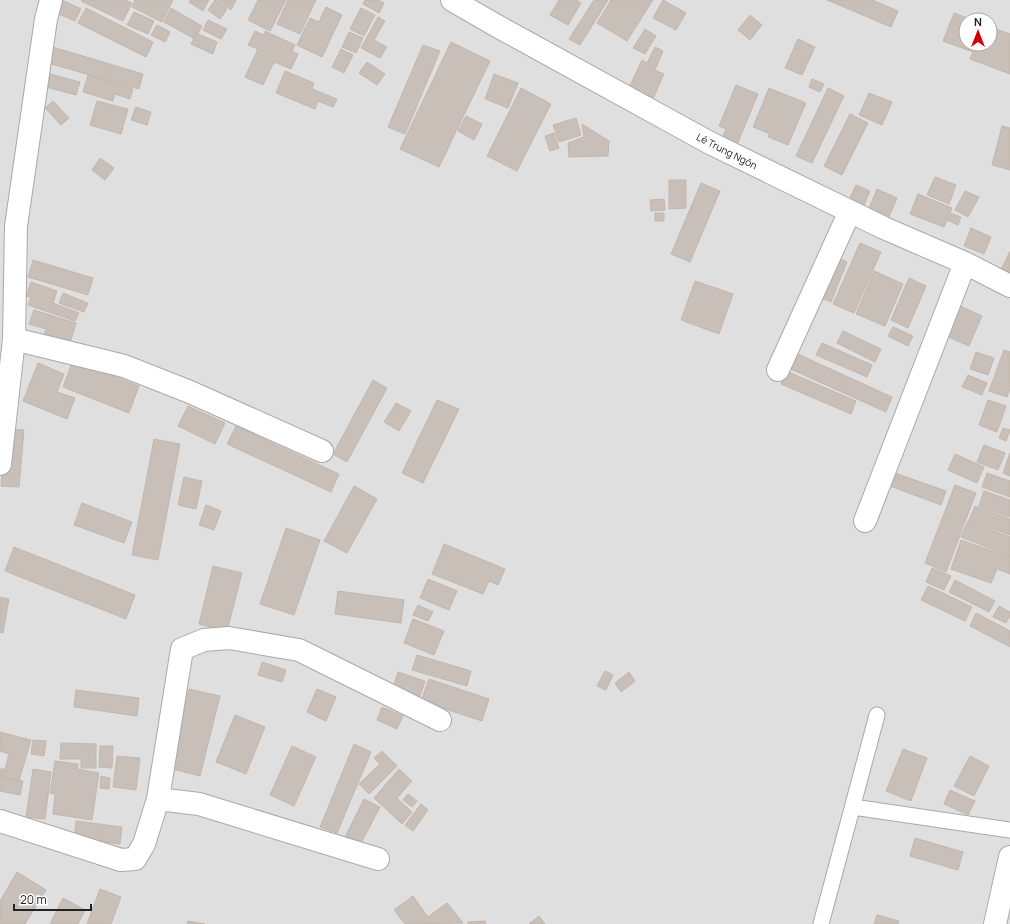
<svg xmlns="http://www.w3.org/2000/svg" width="1010" height="924" viewBox="0 0 1010 924" font-family="Manrope,sans-serif">
<style>
.residential{fill:#e0dfdf;fill-rule:evenodd}
.building{fill:#c7bfb8;stroke:#c4b6ab}
.lines{fill:none;stroke-linecap:round;stroke-linejoin:round}
.lane-casing{stroke:#a9a9a9;stroke-width:17}
.street-casing{stroke:#a9a9a9;stroke-width:24}
.lane{stroke:#fff;stroke-width:15}
.street{stroke:#fff;stroke-width:22}
.labels{text-anchor:middle;stroke-width:4;stroke-linejoin:round;paint-order:stroke}
.street-label{font-size:10px;fill:#222;stroke:#fff}
</style>
<rect width="100%" height="100%" fill="#f2efe9"/>
<path class="residential" d="M0,0H1010V924H0ZM966,20H990V44H966Z"/>
<path class="building" d="M62,0L81,9L75,21L56,13Z
M82,0H125L132,3L123,21L81,1Z
M135,0H173L162,22L132,7Z
M190,0H209L203,11L189,2Z
M215,0L227,9L220,19L208,10Z
M217,0H236L231,10Z
M258,0H286L270,31L248,20Z
M288,0H316L300,34L277,24Z
M365,0H378L384,3L379,13L363,4Z
M559,0H576L581,3L568,25L550,15Z
M594,0H608L580,45L569,39Z
M611,0H653L627,41L597,23Z
M663,0L686,13L676,30L653,18Z
M827,0H872L898,11L891,27Z
M326,7L342,15L322,57L297,45L310,18L319,22Z
M86,8L153,42L146,57L78,23Z
M171,8L202,26L195,39L164,22Z
M361,8L375,15L364,36L350,29Z
M134,12L154,21L148,34L127,25Z
M954,13L972,20H966V44H990V27L1010,34V74L970,59L973,52L943,41Z
M750,15L762,25L750,40L738,30Z
M378,17L385,21L374,40L387,47L380,58L361,48Z
M208,20L227,29L221,39L203,30Z
M157,25L170,32L165,42L151,35Z
M645,29L656,36L645,54L633,48Z
M255,31L264,35L265,31L295,45L292,51L298,54L291,69L274,62L263,85L245,77L258,49L248,45Z
M349,32L363,38L356,53L342,47Z
M196,33L217,42L213,54L191,44Z
M798,39L815,47L802,75L785,68Z
M451,42L490,61L439,167L400,149Z
M46,45L143,74L139,89L41,61Z
M423,45L440,51L405,134L388,127Z
M655,47L663,51L655,70L664,74L651,103L627,92L642,60L647,63Z
M341,49L353,55L344,73L332,67Z
M367,62L385,74L377,85L359,73Z
M285,71L314,83L312,89L337,99L333,107L318,101L315,109L276,93Z
M50,74L80,82L76,95L46,87Z
M494,74L518,83L508,108L485,99Z
M88,75L133,89L130,99L115,94L113,101L83,92Z
M812,79L824,84L820,92L809,87Z
M736,85L758,94L736,147L721,141L726,129L719,126Z
M521,88L551,104L517,171L487,156Z
M769,88L806,103L788,145L768,137L770,134L753,127Z
M828,88L844,96L812,163L796,156Z
M869,93L892,102L882,125L859,115Z
M53,101L69,118L61,125L45,108Z
M97,101L128,109L121,134L90,125Z
M136,107L151,112L147,125L131,120Z
M850,114L868,123L842,175L824,166Z
M466,116L482,124L474,140L458,131Z
M576,118L581,135L559,142L553,125Z
M582,124L609,141L608,156L569,157L568,143L584,137Z
M1002,126L1010,128V170L992,165Z
M554,133L559,148L550,151L545,136Z
M100,158L114,168L105,180L92,170Z
M935,177L956,185L949,204L927,195Z
M669,180H686V208L669,209Z
M701,183L720,191L690,262L671,254Z
M856,185L870,191L862,210L847,204Z
M877,189L897,198L887,221L867,213Z
M965,191L979,197L968,217L955,210Z
M918,194L952,208L950,213L961,217L958,225L947,220L944,227L910,214Z
M664,199L665,210L651,211L650,200Z
M655,213H664V221H655Z
M971,228L991,237L984,254L964,246Z
M860,243L881,252L854,313L833,304Z
M1010,251V279L999,274Z
M835,257L847,262L831,302L818,297Z
M33,260L93,278L88,295L28,277Z
M874,271L903,284L885,326L856,314Z
M909,278L926,286L908,328L891,320Z
M695,281L733,294L719,334L681,320Z
M31,282L57,291L53,303L79,313L75,321L28,305L31,297L26,296Z
M63,293L88,303L84,312L59,303Z
M958,305L982,316L969,346L944,335Z
M34,310L76,323L69,347L43,339L46,329L29,324Z
M893,327L913,336L908,346L888,336Z
M843,331L881,349L875,362L837,343Z
M822,343L872,365L867,377L816,355Z
M1004,350L1010,352V389L1007,397L989,391Z
M791,351L892,397L886,412L784,366Z
M976,352L994,358L988,375L970,369Z
M73,360L139,386L129,413L63,387Z
M38,363L64,374L57,392L75,398L67,419L23,401Z
M786,371L856,401L851,414L781,384Z
M968,375L987,383L982,395L962,387Z
M373,380L387,388L347,462L333,454Z
M437,400L459,409L423,483L402,473Z
M988,400L1006,406L997,432L979,425Z
M396,403L411,411L399,431L384,422Z
M188,406L225,423L215,444L178,426Z
M236,426L339,474L331,492L227,444Z
M1003,428L1010,430L1006,441L999,438Z
M5,429L24,430L19,487L1,486Z
M154,439L180,444L158,560L132,555Z
M984,445L1005,453L998,470L977,462Z
M1010,453V476L1003,473Z
M955,454L984,467L977,483L948,470Z
M886,470L946,491L941,505L882,483Z
M987,473L1010,481V497L982,487Z
M184,477L202,481L196,509L178,505Z
M955,485L976,493L946,572L925,563Z
M354,486L377,499L347,553L324,541Z
M984,491L1010,500V517L979,506Z
M82,503L132,522L124,543L74,525Z
M206,505L221,511L214,530L199,525Z
M975,506L1010,519V535L969,520Z
M968,521L1010,537V556L961,537Z
M286,528L320,540L294,615L260,604Z
M961,540L1010,557V574L997,569L991,583L951,569Z
M444,544L505,569L498,585L489,581L483,594L432,574Z
M14,547L135,595L126,619L5,571Z
M213,566L242,573L227,631L199,624Z
M932,568L951,576L944,590L926,582Z
M428,579L457,591L449,610L420,598Z
M955,580L995,601L989,612L949,592Z
M928,586L972,607L965,621L921,600Z
M338,591L404,600L401,623L335,614Z
M0,597L9,599L3,633L0,632Z
M418,605L433,612L428,621L413,615Z
M999,606L1010,612V616L1006,623L993,617Z
M976,613L1010,631V647L970,626Z
M413,619L444,631L434,655L404,643Z
M417,655L471,671L467,686L412,670Z
M262,662L286,670L282,682L258,675Z
M605,671L613,675L606,690L597,686Z
M398,672L425,681L418,702L391,693Z
M629,672L635,681L621,692L615,683Z
M429,679L489,699L482,721L421,701Z
M189,689L220,696L200,776L169,768Z
M317,689L336,697L326,721L307,712Z
M76,690L139,698L137,716L74,707Z
M382,707L403,716L397,729L377,720Z
M235,715L265,727L246,774L216,762Z
M0,732L31,740L19,781L3,777L9,754L0,751Z
M33,740L46,741L44,756L31,754Z
M61,743L96,744V768H81V759H60Z
M354,744L371,752L337,833L320,827Z
M100,746H113L112,768L99,767Z
M292,746L316,757L294,806L270,795Z
M903,749L927,758L911,801L886,791Z
M382,751L397,766L369,794L359,784L380,764L374,758Z
M117,756L140,758L136,790L113,787Z
M970,756L989,766L974,796L954,786Z
M55,761L78,764L77,769L99,773L92,820L53,814L55,794L50,793Z
M0,769H4L2,777L23,781L20,795L0,791Z
M33,769L51,772L45,819L26,817Z
M399,769L412,781L397,798L412,812L402,824L374,798Z
M101,776L110,778L109,789L100,788Z
M950,790L975,801L968,815L944,804Z
M408,794L417,801L412,807L403,800Z
M364,799L380,807L358,849L343,841Z
M421,804L428,810L413,831L405,825Z
M76,821L122,827L120,844L74,839Z
M915,838L963,852L958,870L910,856Z
M17,872L46,890L25,924H0V901Z
M100,889L121,897L111,924H87Z
M413,896L428,917L447,903L463,923L405,924L394,910Z
M63,898L85,910L78,924H50Z
M877,915L899,921L898,924H874Z
M539,916L545,924H529Z
M188,921L205,924H187Z
M485,921L486,924H468V922Z"/>
<g class="lines">
<defs>
<path id="lane" d="M853,807L1010,830
M821,924L877,715"/>
<path id="street" d="M452,0L497,26L710,143L884,228L965,263L1010,286
M14,339L124,366L190,392L322,451
M778,370L850,211
M0,464L14,339L16,226L46,19L51,0
M865,521L965,263
M158,799L199,804L378,859
M0,821L121,860L135,859L144,844L158,799L182,649L204,640L229,638L299,650L440,720
M995,924L1010,857"/>
</defs>
<use href="#lane" class="lane-casing"/>
<use href="#street" class="street-casing"/>
<use href="#lane" class="lane"/>
<use href="#street" class="street"/>
</g>
<g class="labels">
<g class="street-label">
<text transform="translate(727 151) rotate(27)" y="4">Lê Trung Ngôn</text>
</g>
</g>
<g transform="translate(978 32)"><circle r="19" fill="#ffffff" stroke="#a7a7a7"/>
<path d="M0-3L7 15L0 10L-7 15Z" fill="#d40000"/>
<text y="-6" font-size="11" font-weight="bold" text-anchor="middle" fill="#222222">N</text>
</g>
<path d="M14 904v6h77v-6" fill="none" stroke="#222222" stroke-width="2"/>
<text x="20" y="904" font-size="12" fill="#222222" stroke="#ffffff" stroke-width="3" paint-order="stroke">20 m</text>
</svg>
